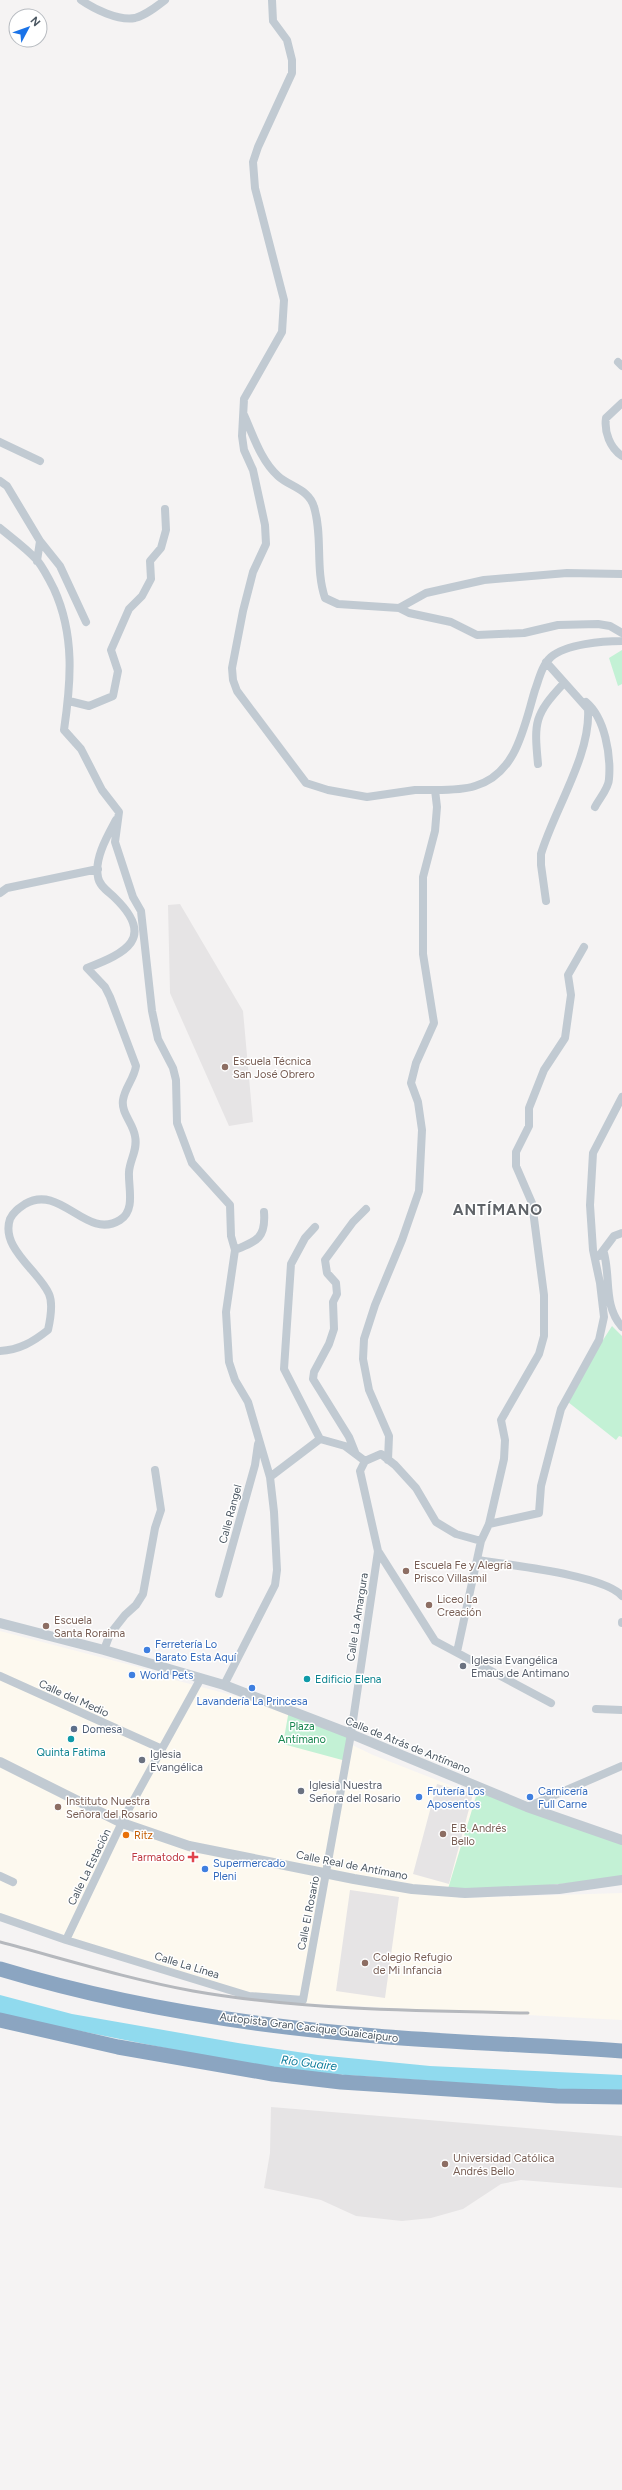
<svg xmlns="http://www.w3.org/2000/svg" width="622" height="2490" viewBox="0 0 622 2490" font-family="Figtree,sans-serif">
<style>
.commercial{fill:#fdf9ef}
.education{fill:#e6e4e5}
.green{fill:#c3f1d5}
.water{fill:#90daee}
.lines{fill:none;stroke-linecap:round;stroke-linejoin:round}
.minor{stroke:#c1cad2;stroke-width:8}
.tertiary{stroke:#c1cad2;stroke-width:10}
.motorway{stroke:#8ba5c1;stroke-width:15}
.rail{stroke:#b5b8bd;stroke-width:3}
.education-dot{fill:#8d6e63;stroke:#fff;stroke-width:1.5}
.shop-dot{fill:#3f7fe0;stroke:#fff;stroke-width:1.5}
.worship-dot{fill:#6b7280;stroke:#fff;stroke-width:1.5}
.culture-dot{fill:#0f9aa8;stroke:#fff;stroke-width:1.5}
.service-dot{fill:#5c6f8a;stroke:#fff;stroke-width:1.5}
.food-dot{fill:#e8710a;stroke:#fff;stroke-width:1.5}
.health-dot{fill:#e0444e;stroke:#fff;stroke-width:1.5}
.labels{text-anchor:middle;stroke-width:3;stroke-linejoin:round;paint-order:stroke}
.education-label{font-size:11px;fill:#785e54;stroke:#fff;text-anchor:start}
.street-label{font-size:11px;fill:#4a5661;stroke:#fff}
.shop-label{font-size:11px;fill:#366cbe;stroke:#fff;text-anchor:start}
.worship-label{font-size:11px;fill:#5b616d;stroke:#fff;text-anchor:start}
.culture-label{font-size:11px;fill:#0d838f;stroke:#fff;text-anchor:start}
.park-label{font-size:11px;fill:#17864f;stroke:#fff}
.service-label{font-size:11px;fill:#4e5e75;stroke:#fff;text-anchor:start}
.food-label{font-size:11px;fill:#c56008;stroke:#fff;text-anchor:start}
.health-label{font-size:11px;fill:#be3a42;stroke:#fff;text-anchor:end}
.water-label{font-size:12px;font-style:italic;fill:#0c7c9b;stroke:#fff}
.district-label{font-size:15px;font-weight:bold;letter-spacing:1px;fill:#5f6368;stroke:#fff}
</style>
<rect width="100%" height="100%" fill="#f5f3f3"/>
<path class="commercial" d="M0,1631L142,1668L175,1680L269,1705L373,1755L475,1795L458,1898L622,1893V2020L299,2003L196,1980L0,1913Z"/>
<path class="education" d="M180,904L243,1011L253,1122L229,1126L170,993L168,905Z
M437,1784L473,1794L449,1884L413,1874Z
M350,1890L399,1897L385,1998L336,1991Z
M271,2107L622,2136V2188L521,2180L501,2184L463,2209L431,2218L402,2221L356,2216L321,2200L264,2188L270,2153Z"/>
<path class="green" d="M622,650V684L618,686L609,658Z
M612,1326L622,1336V1437L619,1436L616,1440L568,1402L587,1365Z
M289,1710L351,1734L346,1761L283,1744Z
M478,1790L622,1841V1878L478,1892H447Z"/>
<path class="water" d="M0,1995L72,2014L238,2043L318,2055L430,2066L622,2075V2094L316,2073L235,2062L0,2015Z"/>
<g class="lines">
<path class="minor" d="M81,0C94,9 118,21 135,18C146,15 156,7 165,0
M272,0L273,21L287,40L292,60V73L258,147L253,162L255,188L284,300L282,332L244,399L242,436L244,450L253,470L265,525L266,544L253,572L243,611L232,668L233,680L237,691L306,783L328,790L367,797L415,790H435L437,807L435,831L423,877V954L434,1023L416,1063L411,1083L418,1102L422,1130L419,1191L402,1240L375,1305L364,1339L363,1359L369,1390L389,1436L388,1460
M618,362L622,366
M622,403L606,418C604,432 610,448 622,456
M244,415C253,435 261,461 278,476C290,487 309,489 314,507C323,536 315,569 325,598L338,604L399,608L426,593L484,580L567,573L622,574
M0,442L40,461
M0,481L7,486L40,541L37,561
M0,528C12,538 26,548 37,560C44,569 49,579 54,589C75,635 71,682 64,730L81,749L102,790L119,812L115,842L133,897L141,911L152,1011L158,1039L173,1068L176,1080L177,1123L192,1163L230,1205L231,1236L235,1250L226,1312L229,1362L235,1380L248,1402L270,1477L274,1512L277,1570L275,1585L224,1685
M40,541L60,566L86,622
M399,608L409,613L451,622L477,635L524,633L558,625L598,624L610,626L622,633
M69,701L89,706L113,696L118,671L111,650L129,609L142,596L151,579L150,561L161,548L166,530L165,509
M586,702C605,718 611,755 609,779C609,788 599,799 595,807
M538,764C534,722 534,715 564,683
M435,790C448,790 463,790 475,786C517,774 524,726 535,690C539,679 542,665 551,657C566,644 603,641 622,641
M0,893L7,888L98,869
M546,901L541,865V854C554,810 591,755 588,709L546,662
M315,1227L305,1238L291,1264L284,1369L320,1439
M235,1250C257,1241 266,1238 264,1212
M604,1253C611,1280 603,1305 622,1327
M599,1256L614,1236L622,1233
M0,1351C19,1350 33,1342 48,1330C50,1321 53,1303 49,1294C39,1271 0,1248 10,1219C13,1212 19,1208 25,1204C61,1183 86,1241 120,1220C136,1210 128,1187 129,1172C130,1159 138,1150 135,1136C133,1123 121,1113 123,1100C125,1087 134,1079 136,1066L110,997L105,987L87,968C126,953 156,938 115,898C109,892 99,886 98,877C94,858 108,835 116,820
M355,1452L349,1437L313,1379L314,1372L329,1344L334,1329L333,1302L337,1294L336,1283L327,1273L325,1260L353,1222L366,1209
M365,1461L381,1454L395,1465L416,1488L436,1522L456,1534L481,1541
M270,1477L320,1439L345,1446L365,1461
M489,1524L539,1513L541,1486L561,1409L599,1340L604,1317L600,1283L593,1250L590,1205L593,1153L622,1097
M378,1551L435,1641L551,1703
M478,1560C508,1565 605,1575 622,1596
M219,1594L255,1465L258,1444
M622,1623V1622
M104,1650L110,1634L125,1615L136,1605L143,1594L155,1528L161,1510L155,1470
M457,1652L481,1541L489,1524L504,1459L505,1440L501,1420L539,1354L544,1336V1295L532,1203L516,1166V1152L529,1126V1108L544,1070L565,1038L571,995L568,975L584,947
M0,1676L162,1749
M596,1709L622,1710
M527,1807L622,1766
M0,1876L13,1882
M0,1917L66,1940L249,1996L303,2000L351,1734L378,1551L360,1471L365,1461
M66,1940L126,1814L201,1678"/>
<path class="tertiary" d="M0,1623L104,1650L224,1685L351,1734L527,1807L622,1840
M0,1762L122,1823L189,1846L354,1879L412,1889L465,1893L559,1889L622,1880"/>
<path class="motorway" d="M0,1969C119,2005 252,2026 376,2036C458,2043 540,2045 622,2051
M0,2020L118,2047L273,2074L341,2082L557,2096L622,2097"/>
<path class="rail" d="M0,1942C64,1959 128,1979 193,1991C301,2010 418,2011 528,2013"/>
</g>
<g class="education-dot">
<circle cx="225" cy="1067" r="4"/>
<circle cx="406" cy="1571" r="4"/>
<circle cx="429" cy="1605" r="4"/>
<circle cx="46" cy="1626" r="4"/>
<circle cx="58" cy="1807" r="4"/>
<circle cx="443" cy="1834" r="4"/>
<circle cx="365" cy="1963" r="4"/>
<circle cx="445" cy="2164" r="4"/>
</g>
<g class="shop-dot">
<circle cx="147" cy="1650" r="4"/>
<circle cx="132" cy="1675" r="4"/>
<circle cx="252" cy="1688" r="4"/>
<circle cx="419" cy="1797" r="4"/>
<circle cx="530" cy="1797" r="4"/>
<circle cx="205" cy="1869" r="4"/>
</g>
<g class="worship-dot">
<circle cx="463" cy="1666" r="4"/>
<circle cx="142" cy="1760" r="4"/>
<circle cx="301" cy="1791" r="4"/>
</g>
<g class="culture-dot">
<circle cx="307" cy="1679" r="4"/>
<circle cx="71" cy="1739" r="4"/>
</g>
<circle class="service-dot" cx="74" cy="1729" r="4"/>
<circle class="food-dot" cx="126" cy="1835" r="4"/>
<path class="health-dot" d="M191 1851h4v4h4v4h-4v4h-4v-4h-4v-4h4z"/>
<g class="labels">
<g class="education-label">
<text x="233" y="1065">Escuela Técnica<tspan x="233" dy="13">San José Obrero</tspan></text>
<text x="414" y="1569">Escuela Fe y Alegría<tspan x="414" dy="13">Prisco Villasmil</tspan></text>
<text x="437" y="1603">Liceo La<tspan x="437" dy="13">Creación</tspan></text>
<text x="54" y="1624">Escuela<tspan x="54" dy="13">Santa Roraima</tspan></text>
<text x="66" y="1805">Instituto Nuestra<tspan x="66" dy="13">Señora del Rosario</tspan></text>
<text x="451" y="1832">E.B. Andrés<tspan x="451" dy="13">Bello</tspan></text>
<text x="373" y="1961">Colegio Refugio<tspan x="373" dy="13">de Mi Infancia</tspan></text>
<text x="453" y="2162">Universidad Católica<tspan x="453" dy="13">Andrés Bello</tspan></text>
</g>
<g class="street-label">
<text transform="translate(230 1514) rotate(-75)" y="4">Calle Rangel</text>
<text transform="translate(357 1617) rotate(-81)" y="4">Calle La Amargura</text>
<text transform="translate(74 1698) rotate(24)" y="4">Calle del Medio</text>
<text transform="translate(408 1745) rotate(22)" y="4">Calle de Atrás de Antímano</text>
<text transform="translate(352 1865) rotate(11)" y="4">Calle Real de Antímano</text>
<text transform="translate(89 1867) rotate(-64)" y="4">Calle La Estación</text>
<text transform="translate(308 1913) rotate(-79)" y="4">Calle El Rosario</text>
<text transform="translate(187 1965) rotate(17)" y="4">Calle La Línea</text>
<text transform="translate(309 2027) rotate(7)" y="4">Autopista Gran Cacique Guaicaipuro</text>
</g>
<g class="shop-label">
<text x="155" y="1648">Ferretería Lo<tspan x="155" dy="13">Barato Esta Aquí</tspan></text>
<text x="140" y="1679">World Pets</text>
<text x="252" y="1705" text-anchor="middle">Lavandería La Princesa</text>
<text x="427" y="1795">Frutería Los<tspan x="427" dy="13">Aposentos</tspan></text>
<text x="538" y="1795">Carnicería<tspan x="538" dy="13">Full Carne</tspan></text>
<text x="213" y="1867">Supermercado<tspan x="213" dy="13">Pleni</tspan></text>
</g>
<g class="worship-label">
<text x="471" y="1664">Iglesia Evangélica<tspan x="471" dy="13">Emaus de Antimano</tspan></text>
<text x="150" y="1758">Iglesia<tspan x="150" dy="13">Evangélica</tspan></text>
<text x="309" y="1789">Iglesia Nuestra<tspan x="309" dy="13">Señora del Rosario</tspan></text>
</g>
<g class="culture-label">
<text x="315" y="1683">Edificio Elena</text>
<text x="71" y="1756" text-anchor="middle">Quinta Fatima</text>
</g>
<g class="park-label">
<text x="302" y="1730">Plaza<tspan x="302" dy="13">Antímano</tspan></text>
</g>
<g class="service-label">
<text x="82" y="1733">Domesa</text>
</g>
<g class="food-label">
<text x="134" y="1839">Ritz</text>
</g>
<g class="health-label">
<text x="185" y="1861">Farmatodo</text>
</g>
<g class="water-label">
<text transform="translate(309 2063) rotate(7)" y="4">Río Guaire</text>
</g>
<g class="district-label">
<text x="498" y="1215">ANTÍMANO</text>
</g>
</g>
<g transform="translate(28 28) rotate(49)"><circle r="19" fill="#ffffff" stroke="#b7bbc0"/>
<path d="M0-3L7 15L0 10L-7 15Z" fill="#1a73e8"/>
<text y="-6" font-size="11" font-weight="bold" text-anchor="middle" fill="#4a5661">N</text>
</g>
</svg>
